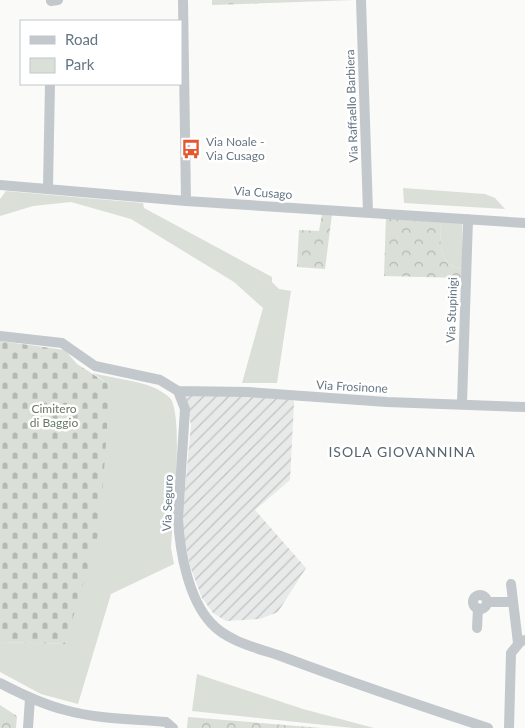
<svg xmlns="http://www.w3.org/2000/svg" width="525" height="728" viewBox="0 0 525 728" font-family="Lato,sans-serif">
<style>
.industrial{fill:url(#industrial-furrows)}
.green{fill:#dadfd7}
.forest{fill:url(#forest-crowns)}
.cemetery{fill:url(#cemetery-stones)}
.lines{fill:none;stroke-linecap:round;stroke-linejoin:round}
.minor{stroke:#c3c8cc;stroke-width:10}
.labels{text-anchor:middle;stroke-width:5;stroke-linejoin:round;paint-order:stroke}
.street-label{font-size:12px;fill:#657683;stroke:#fff}
.poi-label{font-size:12px;fill:#657683;stroke:#fff;text-anchor:start}
.park-label{font-size:12px;fill:#687a64;stroke:#fff}
.neighbourhood-label{font-size:14px;letter-spacing:1px;fill:#57646e;stroke:#fff}
</style>
<defs>
<pattern id="industrial-furrows" width="10" height="10" patternUnits="userSpaceOnUse" patternTransform="scale(1.25)"><rect width="10" height="10" fill="#e8e9e9"/><path d="M-1 1l2-2M0 10L10 0M9 11l2-2" fill="none" stroke="#c0c1c2"/></pattern>
<pattern id="forest-crowns" width="20" height="18" patternUnits="userSpaceOnUse" patternTransform="scale(1.25)"><rect width="20" height="18" fill="#dadfd7"/><path d="M2 6a3 3 0 1 1 6 0M12 15a3 3 0 1 1 6 0" fill="none" stroke="#b4b9b4"/></pattern>
<pattern id="cemetery-stones" width="16" height="16" patternUnits="userSpaceOnUse" patternTransform="scale(1.25)"><rect width="16" height="16" fill="#dadfd7"/><path d="M2 7V4a2 2 0 0 1 4 0v3zM10 15v-3a2 2 0 0 1 4 0v3z" fill="#b4b9b4"/></pattern>
</defs>
<rect width="100%" height="100%" fill="#fafaf8"/>
<path class="industrial" d="M193,392L293,399L294,403L290,480L255,510L306,568L278,612L260,619L226,621L213,613L202,598L190,566L183,532V510L191,425L185,395Z"/>
<path class="green" d="M403,188L485,194L495,198L505,209L404,203Z
M6,191L143,203L144,208L272,277V282L279,289L291,291L277,383H242L263,308L234,282L131,219L71,202L33,206L0,216V199Z
M440,221L462,223V269C437,265 441,241 440,221Z
M93,373C117,380 150,380 169,397C185,411 172,522 171,548L174,564L111,594L78,704L41,694L0,672V642L65,644L110,385Z
M197,674L303,709L374,728H353L192,711Z"/>
<path class="forest" d="M212,0H354L212,5Z
M322,214H332L325,269L297,267L299,230L319,231Z
M386,217L440,221C441,241 437,265 462,269V278L384,276Z
M0,705L17,716L16,728H0Z
M188,717L322,728H187Z"/>
<path class="cemetery" d="M0,341L65,350L77,364L110,385L100,528L65,644L0,642Z"/>
<g class="lines">
<path class="minor" d="M183,0L186,201
M361,0L368,212
M51,1L58,0
M0,185L186,201L525,223
M48,187L50,84
M0,336L62,343L95,366L160,380L178,391L185,409L178,519C180,552 188,598 211,623C229,643 262,649 286,658C353,683 421,706 488,728
M178,391L248,392L387,402L525,407
M462,403L468,219
M511,584L518,643
M473 602a7 7 0 1 1 14 0a7 7 0 1 1-14 0Z
M487,602H512
M477,628L478,608
M0,683C21,694 42,704 65,710C97,719 132,719 166,722L173,728
M28,728L30,698
M509,728L511,653L521,641L525,640"/>
</g>
<defs>
<symbol id="bus-bare" viewBox="-9 -9 18 18"><path d="M-5-6H5V4H4V6H2V4H-2V6H-4V4H-5ZM-3.5-4V0h7V-4ZM-3.5 1.2v1.5H-2V1.2ZM2 1.2v1.5H3.5V1.2Z" fill="#e4572e" stroke="#fff" stroke-width="2.5" paint-order="stroke"/></symbol>
</defs>
<g fill-rule="evenodd">
<use href="#bus-bare" x="177" y="135" width="28" height="28"/>
</g>
<g class="labels">
<g class="street-label">
<text transform="translate(352 106) rotate(-92)" y="4">Via Raffaello Barbiera</text>
<text transform="translate(263 193) rotate(4)" y="4">Via Cusago</text>
<text transform="translate(452 310) rotate(-88)" y="4">Via Stupinigi</text>
<text transform="translate(352 387) rotate(3)" y="4">Via Frosinone</text>
<text transform="translate(168 503) rotate(-88)" y="4">Via Seguro</text>
</g>
<g class="poi-label">
<text x="206" y="146">Via Noale -<tspan x="206" dy="14">Via Cusago</tspan></text>
</g>
<g class="park-label">
<text x="54" y="413">Cimitero<tspan x="54" dy="14">di Baggio</tspan></text>
</g>
<g class="neighbourhood-label">
<text x="402" y="457">ISOLA GIOVANNINA</text>
</g>
</g>
<rect x="20" y="20" width="162" height="65" fill="#ffffff" stroke="#c1c8cd"/>
<rect x="30" y="36" width="25" height="8" fill="#c3c8cc" stroke="#c1c8cd"/>
<text x="65" y="45" font-size="15" fill="#657683">Road</text>
<rect x="30" y="58" width="25" height="15" fill="#dadfd7" stroke="#c1c8cd"/>
<text x="65" y="70" font-size="15" fill="#657683">Park</text>
</svg>
